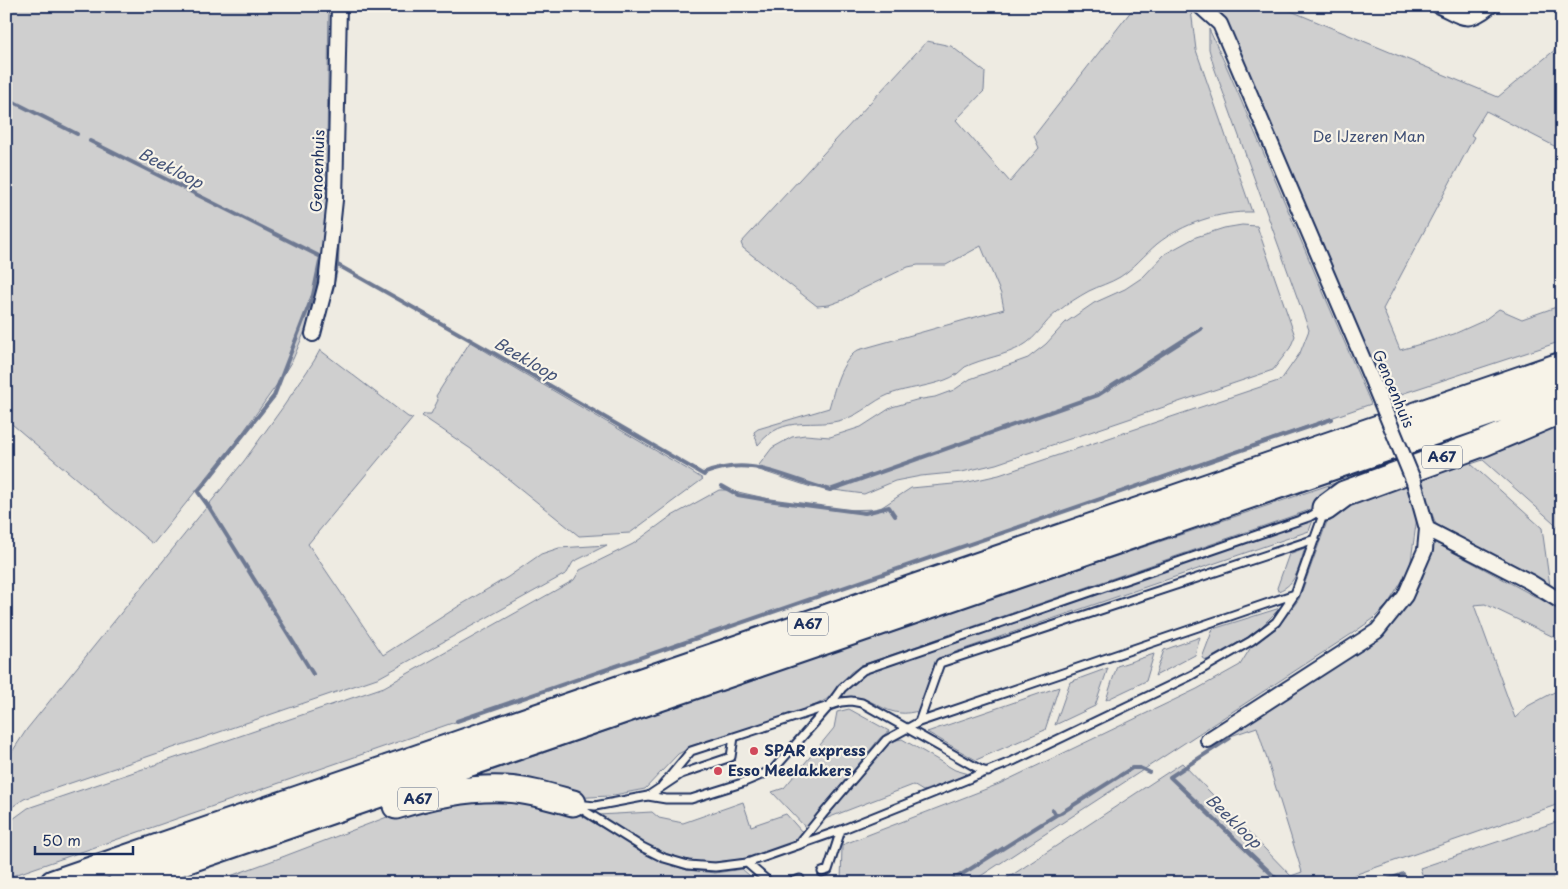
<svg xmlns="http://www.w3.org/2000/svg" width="1568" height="889" viewBox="0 0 1568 889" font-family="'Playpen Sans',sans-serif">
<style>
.green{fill:#cfcfcf;stroke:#757f96}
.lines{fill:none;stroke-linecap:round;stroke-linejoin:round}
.stream{stroke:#6e7992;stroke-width:4}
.service-casing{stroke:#1b2f5e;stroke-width:11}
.minor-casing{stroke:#1b2f5e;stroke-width:18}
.motorway-casing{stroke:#1b2f5e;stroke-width:29}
.service{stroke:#f7f3e8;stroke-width:7}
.minor{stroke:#f7f3e8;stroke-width:14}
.motorway{stroke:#f7f3e8;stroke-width:25}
.minor-bridge-casing{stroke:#1b2f5e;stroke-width:18;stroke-linecap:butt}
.minor-bridge{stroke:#f7f3e8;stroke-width:14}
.poi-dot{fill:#d1495b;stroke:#f7f3e8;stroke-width:2}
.labels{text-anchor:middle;stroke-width:4.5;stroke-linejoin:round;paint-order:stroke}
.shield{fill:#f7f3e8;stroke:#5d6a87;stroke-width:1}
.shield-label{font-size:14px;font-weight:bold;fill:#1b2f5e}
.park-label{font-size:15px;fill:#3f4f75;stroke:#f7f3e8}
.street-label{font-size:15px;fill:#1b2f5e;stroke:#f7f3e8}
.poi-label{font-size:15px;font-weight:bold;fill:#1b2f5e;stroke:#f7f3e8;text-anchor:start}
.water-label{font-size:16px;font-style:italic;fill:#455478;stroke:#f7f3e8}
</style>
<rect width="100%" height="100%" fill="#eeebe2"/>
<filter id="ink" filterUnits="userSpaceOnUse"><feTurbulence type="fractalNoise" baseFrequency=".02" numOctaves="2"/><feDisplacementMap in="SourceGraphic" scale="10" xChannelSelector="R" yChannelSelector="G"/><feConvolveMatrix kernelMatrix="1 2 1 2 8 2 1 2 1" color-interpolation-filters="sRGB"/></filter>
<g filter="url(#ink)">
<path class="green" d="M6,6H329L326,212L324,240L307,326L293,359L278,383L241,435L153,544L6,419Z
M1135,6H1187L1191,10L1196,50L1252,212C1220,211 1182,224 1157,244C1144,255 1134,268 1120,277C1110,283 1099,286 1089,291C1078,297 1067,304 1057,312C1044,322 1037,338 1022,346C1005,356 983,358 965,367C962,369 960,372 957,374C950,379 940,382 932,384C917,388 903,389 888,395C873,401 861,414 845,419C813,430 785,412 758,445L754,432L758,429L829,408C835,388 840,362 858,350L1004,309L1001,294L981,246L946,265H918L908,267L860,290L843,300L829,305L817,306L743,248L741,243L927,41L951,46L985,72L984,91L956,120L1010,182L1039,148L1034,136Z
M1208,6H1279L1498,97L1562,44V150L1486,111L1471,135L1474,137L1383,309L1400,350L1454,334L1483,321L1499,309L1522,319L1562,305V341L1386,399Z
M1209,29L1228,70L1371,404L6,878V813L13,819L28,808L384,687L574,580L580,570L633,544L670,517L719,490H729L792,504L842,510L879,509L911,488L964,483L999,475L1281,380L1300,353L1309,330L1214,67L1209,49Z
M1242,225L1257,226L1295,336L1290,348L1273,370L996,464L962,472L921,476L895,481L864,494L811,487L756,469L772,448L792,437L805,435L830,437L861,427L892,407L916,400L935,397L954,390L970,379L1028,358L1046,344L1065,323L1094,303L1125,289L1143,277L1165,254L1196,237L1224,228Z
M470,342L687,469L703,479L630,533L579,536L471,449L422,416L424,414H431L438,400L436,396Z
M320,350L408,417L413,418L308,544L383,655L459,606L508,577L541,554L559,548L607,545L573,562L567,573L380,677L24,799L6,811V761L27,729L244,461L283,407L314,361Z
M1562,416V530L1483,460L1471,464L1542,528L1550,586L1436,524L1416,474Z
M1404,477L1412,497L1417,517L1410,568L1388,604L1373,619L1353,633L970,883H841L842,845L999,784L1197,689L1240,665L1251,647L1278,627L1299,599L1328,519L1336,507Z
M1338,482L1341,490L1307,511L862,665L851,672L827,699L810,708L688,749L678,754L645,789L609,796L571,798L436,790L932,618Z
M1313,520L1309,531L938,658L919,711C913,712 906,714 900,713C877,710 870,694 844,697L842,695L858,678L867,673Z
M1436,543L1562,611V641L1485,604L1474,605L1515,718L1528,706L1562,688V803L1331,883H1000L1182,763L1291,876L1302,872L1257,727L1216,741L1378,635C1406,613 1428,582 1429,546Z
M1305,548C1299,565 1297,585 1278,591L1277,588L1289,554Z
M1280,608L1261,627L1248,637L1207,660L1202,658L1213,629Z
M1200,637L1195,655L1155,676L1164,650Z
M1154,654L1146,681L1106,700L1117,666Z
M1108,668L1095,706L1055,725L1070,682Z
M1059,687L1045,730L976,760L927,732Z
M849,709L889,731L880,738L806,828L772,792L784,788L825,739L834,728L837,712Z
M902,739L955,770L969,774L923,791L913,785L825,819L891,741Z
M506,793L573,811L660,861L687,870L715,873L742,869L758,883H211L277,859L429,801Z
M743,802L751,826L786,814L802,832C799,835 796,841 792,843C785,849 772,850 763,853C693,876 655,853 598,815L652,812L659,818L683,823Z
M1562,820V883H1425L1420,868Z"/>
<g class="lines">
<path class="stream" d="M6,98L77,134
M90,141L321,257L313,295L274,396L198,492L209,507L313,674
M336,264L506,360L704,475
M332,287L337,265L338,232
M703,474C753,454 782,478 830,490L1098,395L1201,329
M722,486L738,495L767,500L865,513L889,507L895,516
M457,721L1332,419
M1230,738L1170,777L1281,883
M1053,810L1056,815L1061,813L1132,768H1140L1149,772
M948,883L1056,815
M1379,883L1403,874"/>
<defs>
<path id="service" d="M919,722L940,663L1315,539
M662,786L691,751L841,702L851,701L862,703L981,770L988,772
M648,796L681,774L731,757L734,737
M576,804L595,806L648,796L666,799H691L742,783L773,770L830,705L842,688L863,670L1309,517L1321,510
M575,805L642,847L664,858L688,865L715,867L747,863L841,830L1013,761L1190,676L1251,641L1276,622L1295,594L1324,512
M798,845L823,814L886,740L919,722L1295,594
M747,863L770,883
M822,872L828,870L841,830
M789,883L800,879"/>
<path id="minor" d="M1200,6L1220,24L1374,385
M1439,6C1463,17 1467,25 1490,6
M313,334L326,284L335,200L339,6
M1427,529L1530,582L1562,602
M1208,740L1377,631L1405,596L1425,550L1427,529L1414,482"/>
<path id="motorway" d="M1325,508L1344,494L1484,443L1562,410
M396,806C432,795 468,787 505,789C528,790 551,797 573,803
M53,883L1562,365
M121,883L1562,388"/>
</defs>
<use href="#service" class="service-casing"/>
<use href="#minor" class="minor-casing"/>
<use href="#motorway" class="motorway-casing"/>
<use href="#service" class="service"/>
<use href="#minor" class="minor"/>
<use href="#motorway" class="motorway"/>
<defs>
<path id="minor-bridge" d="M1374,385L1414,482"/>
</defs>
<use href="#minor-bridge" class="minor-bridge-casing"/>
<use href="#minor-bridge" class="minor-bridge"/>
</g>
</g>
<g class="poi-dot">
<circle cx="754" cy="751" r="5"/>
<circle cx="718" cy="771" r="5"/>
</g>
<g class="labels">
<g class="shield">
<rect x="1422" y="445.5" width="40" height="23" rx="4"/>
<rect x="788" y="612.5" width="40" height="23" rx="4"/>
<rect x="398" y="787.5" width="40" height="23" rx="4"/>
</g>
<g class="shield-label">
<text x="1442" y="462">A67</text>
<text x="808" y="629">A67</text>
<text x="418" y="804">A67</text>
</g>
<g class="park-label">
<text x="1369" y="142">De IJzeren Man</text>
</g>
<g class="street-label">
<text transform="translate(318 171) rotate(-88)" y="5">Genoenhuis</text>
<text transform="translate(1393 389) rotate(67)" y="5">Genoenhuis</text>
</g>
<g class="poi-label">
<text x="764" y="756">SPAR express</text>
<text x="728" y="776">Esso Meelakkers</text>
</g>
<g class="water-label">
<text transform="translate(171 168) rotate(27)" y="6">Beekloop</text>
<text transform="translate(526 359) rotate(30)" y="6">Beekloop</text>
<text transform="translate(1234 821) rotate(44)" y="6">Beekloop</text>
</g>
</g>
<rect width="1568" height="889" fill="none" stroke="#f7f3e8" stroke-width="25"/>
<rect x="12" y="12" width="1543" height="864" fill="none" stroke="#1b2f5e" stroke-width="2" filter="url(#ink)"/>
<path d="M35 846v8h98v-8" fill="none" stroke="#1b2f5e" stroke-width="2.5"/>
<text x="42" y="846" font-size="15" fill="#1b2f5e" stroke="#f7f3e8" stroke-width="4" paint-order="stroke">50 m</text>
</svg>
